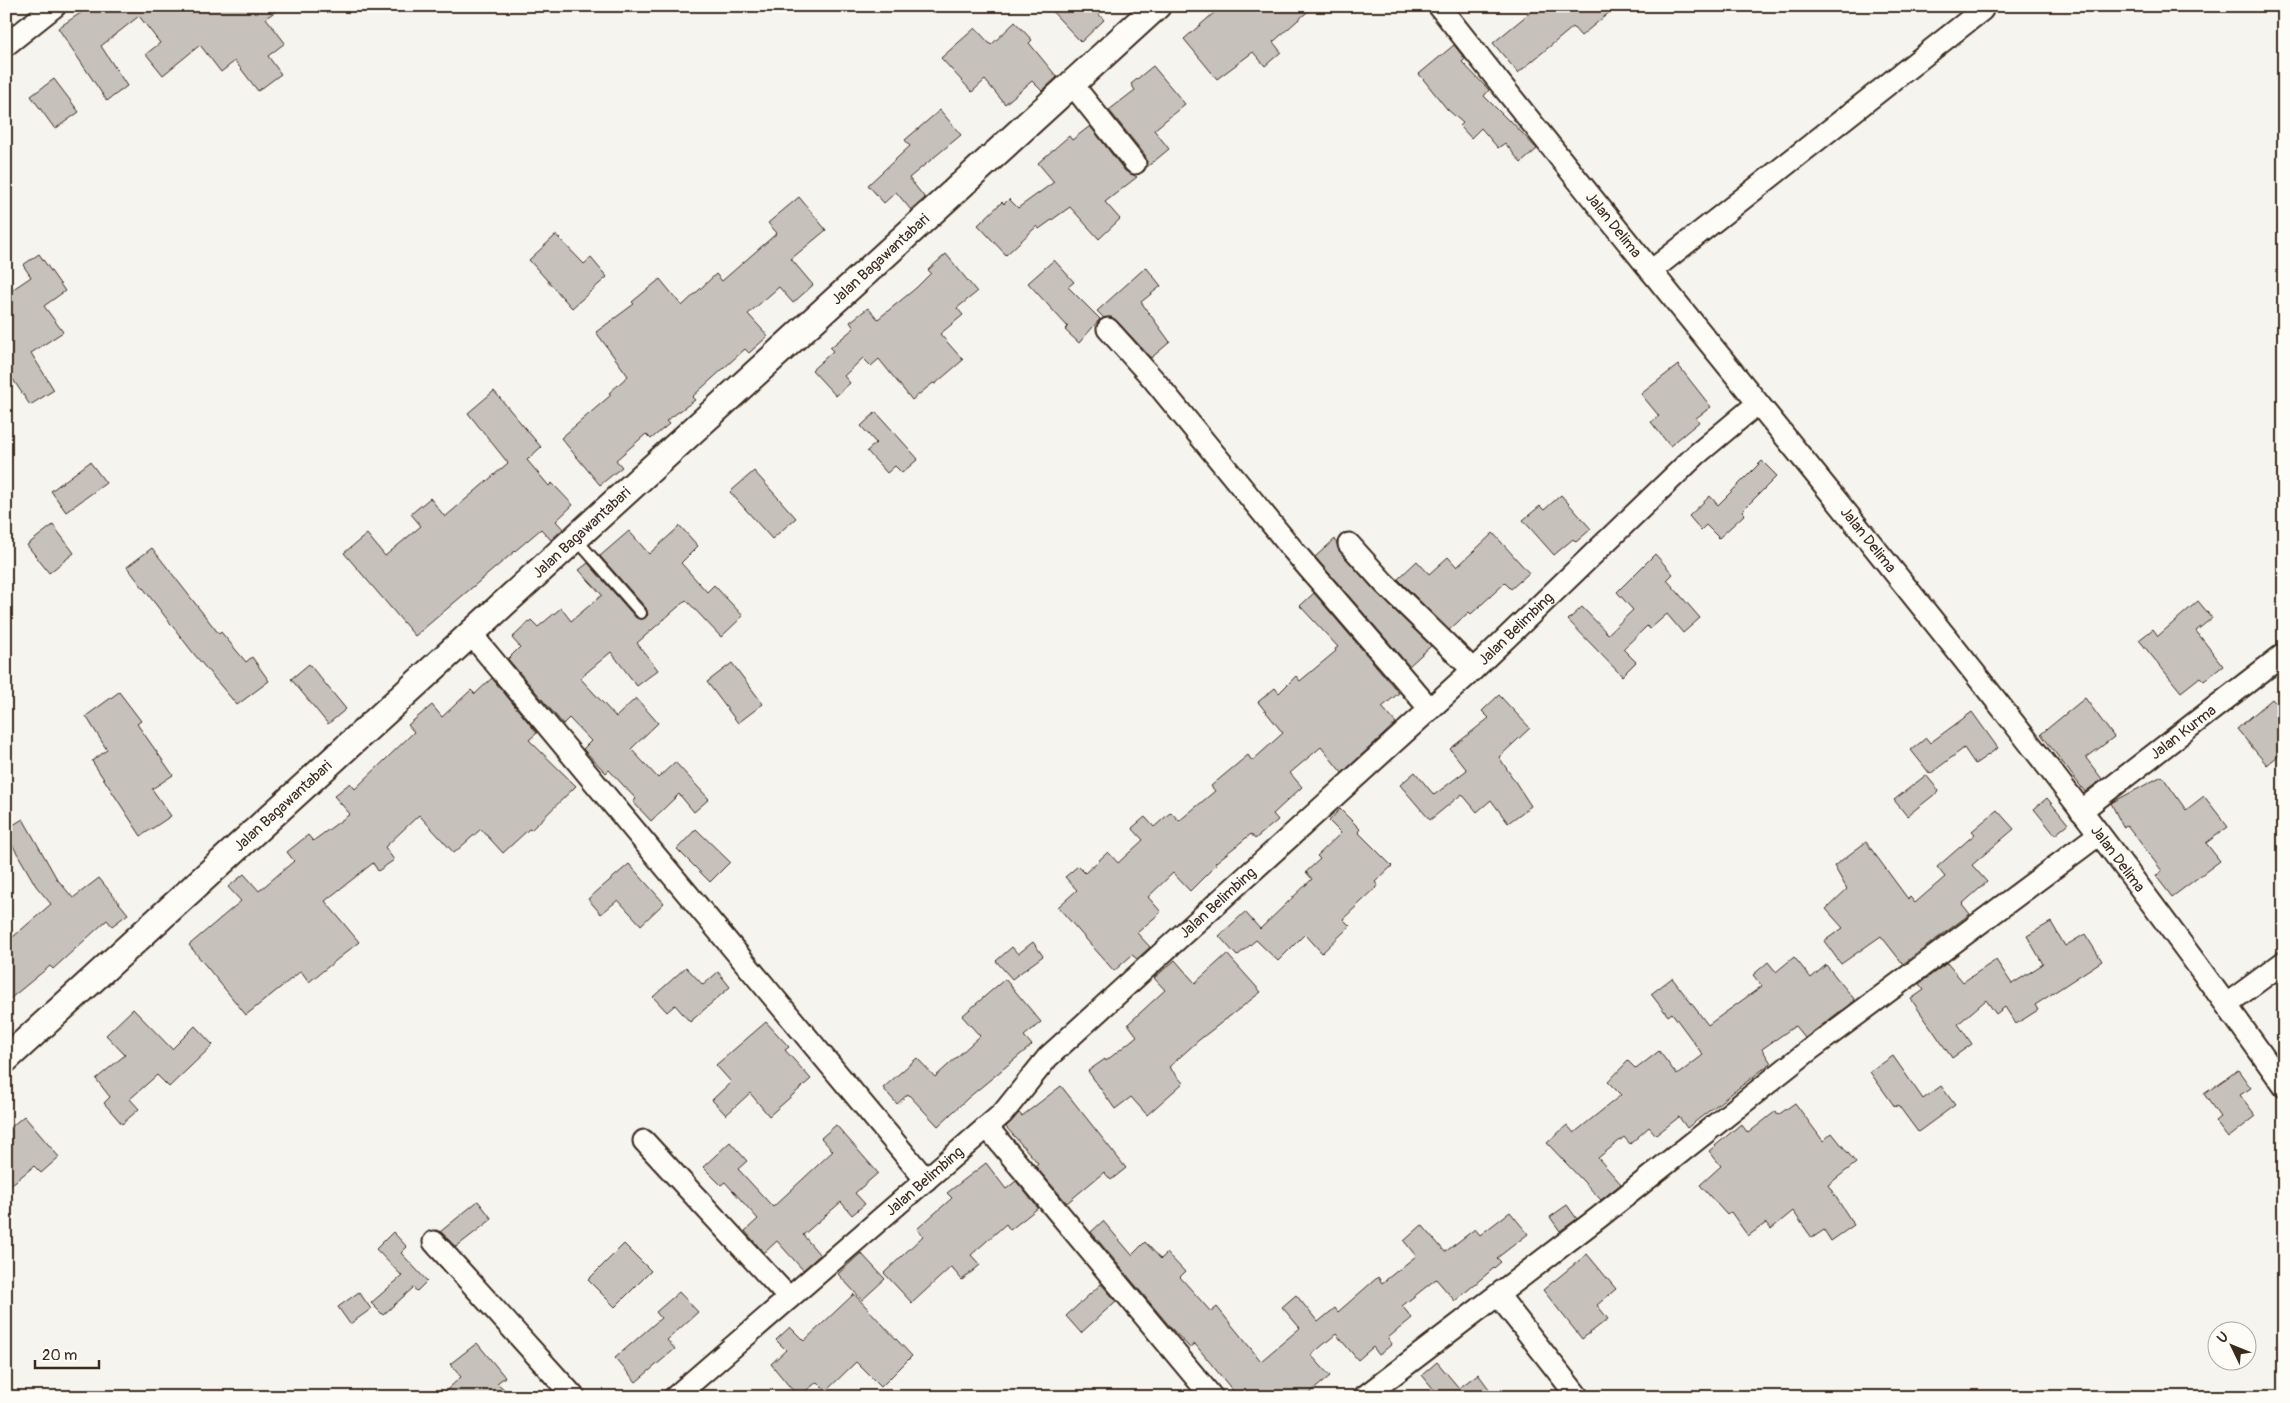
<svg xmlns="http://www.w3.org/2000/svg" width="2290" height="1403" viewBox="0 0 2290 1403" font-family="Pangolin,sans-serif">
<style>
.building{fill:#c7c1bb;stroke:#3b2a1e}
.lines{fill:none;stroke-linecap:round;stroke-linejoin:round}
.service-casing{stroke:#3b2a1e;stroke-width:14}
.minor-casing{stroke:#3b2a1e;stroke-width:25}
.tertiary-casing{stroke:#3b2a1e;stroke-width:30}
.service{stroke:#fdfcf7;stroke-width:10}
.minor{stroke:#fdfcf7;stroke-width:21}
.tertiary{stroke:#fdfcf7;stroke-width:26}
.labels{text-anchor:middle;stroke-width:5;stroke-linejoin:round;paint-order:stroke}
.street-label{font-size:15px;fill:#3b2a1e;stroke:#fdfcf7}
</style>
<rect width="100%" height="100%" fill="#f5f4ee"/>
<filter id="ink" filterUnits="userSpaceOnUse"><feTurbulence type="fractalNoise" baseFrequency=".02" numOctaves="2"/><feDisplacementMap in="SourceGraphic" scale="10" xChannelSelector="R" yChannelSelector="G"/><feConvolveMatrix kernelMatrix="1 2 1 2 8 2 1 2 1" color-interpolation-filters="sRGB"/></filter>
<g filter="url(#ink)">
<path class="building" d="M91,6H283L266,18L285,43L268,56L281,74L258,91L235,61L221,72L200,45L163,75L146,54L160,43L139,16L101,46L127,86L107,101L58,28Z
M1047,6H1091L1104,20L1081,42Z
M1222,6H1314L1273,42L1281,52L1265,66L1253,52L1217,79L1184,39Z
M1538,6H1617L1581,36L1573,27L1518,73L1493,43Z
M1015,22L1032,40L1029,43L1057,77L1042,91L1032,81L1005,104L985,80L972,92L941,58L975,28L991,45Z
M1454,45L1465,59L1462,62L1489,90L1484,96L1509,121L1510,120L1537,149L1521,163L1505,143L1498,148L1481,128L1471,138L1460,126L1463,123L1447,109L1419,74Z
M1153,66L1185,104L1154,130L1169,149L1147,167L1145,155L1109,110L1135,90L1131,84Z
M54,79L79,112L55,129L31,96Z
M940,110L961,135L909,178L925,198L911,210L896,192L884,203L868,185L910,146L905,140Z
M1090,126L1125,171L1137,177L1105,202L1120,219L1099,239L1070,207L1039,229L1037,226L1006,255L978,225L1002,202L1004,204L1009,199L1018,208L1054,182L1038,163L1069,136L1072,140Z
M799,197L826,230L791,259L813,285L793,303L779,287L748,314L768,336L749,353L745,349L692,397L695,400L666,421L669,424L651,439L646,434L616,460L622,467L600,485L561,438L611,395L609,393L628,376L596,332L634,304L632,302L660,279L682,306L716,274L722,281L777,233L768,223Z
M556,235L584,264L591,258L607,277L572,308L529,260Z
M39,254L65,291L44,306L63,332L31,353L54,390L30,405L6,369V294L31,277L23,265Z
M946,254L977,292L957,308L963,315L940,334L963,360L935,384L933,383L912,400L879,359L871,366L863,358L844,376L850,383L836,396L812,370L833,351L830,348L854,328L850,322L868,308L878,319L916,288L931,273L928,270Z
M1054,260L1074,282L1068,287L1100,319L1079,343L1065,330L1068,327L1028,283Z
M1146,267L1161,286L1141,302L1170,342L1151,358L1117,321L1111,317L1104,318L1097,311Z
M1678,365L1711,407L1696,418L1699,422L1670,446L1651,422L1659,416L1641,394Z
M494,391L541,447L527,460L549,486L552,483L573,505L556,521L563,529L551,540L541,529L415,636L344,553L367,534L385,556L421,526L411,514L430,498L445,517L508,463L468,413Z
M876,412L918,459L902,473L895,466L887,473L867,451L876,443L861,426Z
M1762,461L1777,476L1742,511L1745,514L1719,538L1706,525L1701,530L1689,516L1710,496L1718,505Z
M90,462L106,483L66,512L51,491Z
M754,471L796,518L772,539L730,492Z
M1561,495L1591,529L1576,542L1573,539L1554,555L1523,520L1540,506L1544,510Z
M53,525L74,553L49,573L27,545Z
M680,526L698,546L681,563L707,592L714,585L743,616L721,637L686,600L637,643L658,670L637,686L611,652L580,678L616,717L636,698L658,723L631,749L658,778L675,762L709,799L694,812L679,794L651,821L633,802L636,799L609,770L606,773L583,749L591,741L569,718L563,724L508,659L520,647L512,638L531,620L538,627L561,608L571,621L602,595L579,570L588,563L636,618H645L648,615L646,608L600,556L629,531L649,554Z
M1493,533L1529,573L1511,589L1505,583L1471,614L1469,612L1449,630L1398,579L1417,561L1429,574L1448,557L1457,567Z
M1335,539L1340,552L1375,591L1431,646L1409,666L1315,557Z
M152,548L219,634L221,632L246,662L252,657L269,681L237,705L194,654L127,567Z
M1655,554L1673,574L1667,580L1700,618L1683,633L1667,614L1650,629L1647,626L1623,649L1636,662L1622,676L1568,620L1582,607L1608,634L1633,610L1617,592Z
M1314,593L1399,693L1382,707L1396,723L1342,773L1321,747L1290,773L1302,787L1273,814L1278,820L1255,839L1251,834L1215,863L1217,864L1190,891L1173,873L1148,897L1161,912L1137,933L1150,947L1137,959L1132,955L1114,971L1058,907L1077,890L1065,877L1078,866L1085,873L1108,852L1118,863L1143,840L1132,828L1145,817L1154,827L1171,812L1179,821L1215,791L1211,786L1248,755L1252,761L1283,733L1258,702L1275,688L1279,693L1296,676L1300,681L1336,651L1335,649L1338,647L1300,606Z
M2198,601L2212,618L2196,631L2223,666L2204,681L2200,677L2181,692L2139,640L2153,629L2158,636Z
M732,663L763,704L738,723L707,682Z
M309,664L346,709L328,724L291,679Z
M492,678L537,733L529,740L576,786L531,830L529,829L503,853L481,829L454,853L419,815L385,847L394,860L378,871L373,863L325,901L359,942L309,982L301,971L246,1015L189,945L241,901L228,887L244,874L259,891L294,861L287,852L308,835L313,841L350,814L334,796L350,783L355,789L414,732L408,725L432,705L442,717L471,690L475,694Z
M119,692L141,721L137,724L173,775L152,789L171,816L141,836L92,761L107,750L86,716Z
M1499,695L1530,728L1499,757L1531,806L1508,823L1491,800L1477,812L1462,794L1430,820L1400,785L1415,772L1434,795L1467,770L1450,749L1489,718L1482,711Z
M2085,698L2114,737L2086,758L2102,779L2085,792L2041,734Z
M2272,699L2284,712V751L2267,765L2237,729Z
M1972,712L1998,748L1975,764L1964,748L1930,774L1911,750L1926,738L1930,743Z
M1926,775L1939,791L1907,816L1894,800Z
M2162,776L2186,810L2204,796L2228,827L2206,843L2220,861L2172,897L2156,876L2162,871L2127,825L2123,827L2111,803Z
M2047,798L2068,824L2055,835L2034,809Z
M1340,809L1360,829L1358,832L1392,866L1375,882L1378,886L1343,919L1350,926L1322,953L1305,934L1278,961L1256,940L1237,956L1219,936L1245,912L1260,929L1312,879L1306,872L1320,859L1317,856L1341,833L1329,821Z
M1997,810L2014,829L1972,865L1987,882L1962,904L1970,914L1903,964L1881,936L1841,964L1824,941L1843,928L1826,909L1847,889L1834,866L1866,842L1908,899L1910,897L1915,903L1945,877L1937,867L1975,834L1972,831Z
M23,819L57,879L73,898L99,878L128,914L112,926L107,920L53,969L50,966L6,1002V943L51,904L36,886L6,834V829Z
M696,829L730,862L710,882L677,849Z
M629,864L664,903L641,925L618,900L601,914L588,899Z
M2051,922L2065,946L2085,934L2102,961L2035,1005L2038,1010L2016,1024L2005,1007L1996,1014L1986,1000L1958,1024L1972,1044L1952,1058L1911,999L1924,990L1919,984L1947,963L1963,982L1996,960L2012,984L2043,964L2027,936Z
M1033,942L1043,956L1012,979L996,961L1012,947L1018,954Z
M1227,954L1261,992L1199,1040L1169,1067L1183,1083L1147,1115L1131,1097L1115,1109L1088,1071L1105,1059L1106,1061L1137,1036L1128,1024L1165,990L1154,978L1175,960L1195,983Z
M1794,957L1811,978L1826,965L1855,1000L1805,1038L1795,1026L1762,1049L1771,1063L1687,1128L1679,1117L1656,1135L1649,1127L1630,1144L1624,1137L1598,1158L1621,1184L1601,1200L1547,1143L1567,1125L1574,1133L1621,1095L1608,1082L1628,1061L1636,1069L1659,1051L1677,1075L1703,1055L1672,1013L1668,1016L1651,994L1672,978L1708,1025L1762,986L1753,975L1768,962L1776,972Z
M686,967L703,985L718,972L730,987L690,1022L675,1005L667,1012L653,997Z
M1005,979L1041,1022L1024,1036L1032,1045L968,1098L938,1126L908,1094L897,1104L883,1088L917,1058L935,1077L980,1036L962,1016Z
M133,1009L172,1049L195,1026L213,1045L169,1087L157,1075L130,1099L139,1109L122,1124L104,1103L110,1097L96,1079L125,1055L106,1035Z
M766,1022L789,1047L785,1050L811,1079L769,1116L750,1093L726,1115L712,1100L731,1082L716,1065Z
M1893,1056L1923,1099L1941,1086L1955,1105L1918,1132L1898,1105L1895,1107L1870,1072Z
M2238,1070L2251,1088L2240,1095L2256,1116L2228,1138L2215,1121L2220,1117L2204,1094Z
M1061,1086L1126,1168L1111,1180L1104,1172L1067,1203L1035,1166L1038,1163L1006,1127L1019,1113L1022,1116Z
M1795,1103L1823,1141L1832,1133L1856,1163L1828,1185L1854,1225L1831,1241L1824,1230L1812,1238L1793,1211L1771,1229L1766,1223L1748,1236L1731,1212L1727,1215L1700,1185L1721,1166L1709,1151L1741,1124L1748,1133L1776,1111L1778,1115Z
M24,1116L59,1157L41,1173L34,1166L6,1189V1131Z
M836,1125L878,1173L855,1193L865,1204L852,1215L841,1202L803,1235L820,1255L803,1270L777,1241L764,1253L745,1231L758,1219L725,1182L721,1185L703,1167L730,1142L747,1161L738,1169L773,1207L833,1151L821,1138Z
M986,1163L1006,1189L1016,1181L1038,1208L1010,1230L1006,1224L971,1255L980,1265L962,1280L951,1267L912,1303L884,1273L923,1236L917,1229L952,1198L947,1193Z
M478,1201L492,1219L456,1247L440,1232Z
M1567,1205L1577,1219L1560,1231L1550,1217Z
M1510,1212L1528,1234L1497,1258L1501,1262L1455,1301L1436,1279L1402,1306L1412,1318L1388,1338L1392,1344L1379,1355L1373,1347L1358,1360L1336,1334L1311,1355L1330,1376L1305,1397H1238L1195,1344L1190,1348L1171,1328L1091,1232L1103,1221L1132,1255L1145,1242L1161,1259L1167,1253L1185,1272L1180,1277L1211,1312L1217,1307L1261,1361L1300,1328L1282,1307L1296,1295L1318,1322L1335,1308L1338,1312L1378,1277L1382,1283L1416,1256L1404,1241L1422,1225L1445,1252L1475,1229L1480,1235Z
M393,1232L407,1247L401,1253L427,1281L417,1291L413,1288L383,1315L371,1303L402,1276L376,1249Z
M624,1244L651,1271L615,1307L588,1280Z
M861,1253L885,1279L862,1300L838,1274Z
M1587,1254L1616,1289L1597,1305L1608,1319L1582,1339L1543,1290Z
M1101,1284L1116,1301L1081,1333L1066,1316Z
M359,1292L371,1309L350,1324L338,1307Z
M679,1292L698,1312L667,1340L675,1349L636,1382L615,1358L661,1318L656,1312Z
M854,1294L912,1356L881,1387L856,1362L826,1391L817,1382L798,1397L771,1364L786,1350L776,1340L790,1327L804,1341Z
M477,1343L505,1377L497,1383L513,1397H439L461,1377L450,1364Z
M1437,1362L1459,1388L1478,1374L1495,1397H1440L1422,1375Z"/>
<g class="lines">
<defs>
<path id="service" d="M576,539L641,613"/>
<g id="minor">
<path id="s1" d="M1439,6C1721,365 2021,711 2284,1086"/>
<path d="M6,45L55,6"/>
<path d="M1072,84L1135,163"/>
<path d="M1651,271L1982,10"/>
<path d="M1108,329L1154,380L1293,550L1430,709"/>
<path d="M1349,544L1384,583L1473,670"/>
<path d="M471,634L926,1180"/>
<path id="s2" d="M2081,811L2284,654"/>
<path d="M2227,1004L2284,962"/>
<path d="M987,1127L1212,1397"/>
<path d="M644,1141L789,1298"/>
<path d="M434,1242L574,1397"/>
<path d="M1498,1295L1578,1397"/>
<path id="s3" d="M675,1397L1003,1113L1048,1057L1473,670L1696,455L1757,404"/>
<path d="M1364,1397L1598,1218L1808,1051L2098,835"/>
</g>
<g id="tertiary">
<path id="s4" d="M6,1059L1157,6"/>
</g>
</defs>
<use href="#service" class="service-casing"/>
<use href="#minor" class="minor-casing"/>
<use href="#tertiary" class="tertiary-casing"/>
<use href="#service" class="service"/>
<use href="#minor" class="minor"/>
<use href="#tertiary" class="tertiary"/>
</g>
</g>
<g class="labels">
<g class="street-label">
<text dy="5" stroke="none"><textPath href="#s1" startOffset="280">Jalan Delima</textPath></text>
<text dy="5" stroke="none"><textPath href="#s4" startOffset="1185">Jalan Bagawantabari</textPath></text>
<text dy="5" stroke="none"><textPath href="#s4" startOffset="780">Jalan Bagawantabari</textPath></text>
<text dy="5" stroke="none"><textPath href="#s1" startOffset="685">Jalan Delima</textPath></text>
<text dy="5" stroke="none"><textPath href="#s3" startOffset="1140">Jalan Belimbing</textPath></text>
<text dy="5" stroke="none"><textPath href="#s2" startOffset="129">Jalan Kurma</textPath></text>
<text dy="5" stroke="none"><textPath href="#s4" startOffset="375">Jalan Bagawantabari</textPath></text>
<text dy="5" stroke="none"><textPath href="#s1" startOffset="1090">Jalan Delima</textPath></text>
<text dy="5" stroke="none"><textPath href="#s3" startOffset="735">Jalan Belimbing</textPath></text>
<text dy="5" stroke="none"><textPath href="#s3" startOffset="330">Jalan Belimbing</textPath></text>
</g>
</g>
<rect width="2290" height="1403" fill="none" stroke="#fdfcf7" stroke-width="25"/>
<rect x="12" y="12" width="2265" height="1378" fill="none" stroke="#3b2a1e" stroke-width="2" filter="url(#ink)"/>
<g transform="translate(2232 1346) rotate(313)"><circle r="24" fill="#fdfcf7" stroke="#afa8a0"/>
<path d="M0-4L9 19L0 12L-9 19Z" fill="#3b2a1e"/>
<text y="-8" font-size="14" font-weight="bold" text-anchor="middle" fill="#3b2a1e">U</text>
</g>
<path d="M35 1360v8h64v-8" fill="none" stroke="#3b2a1e" stroke-width="2.5"/>
<text x="42" y="1360" font-size="15" fill="#3b2a1e" stroke="#fdfcf7" stroke-width="4" paint-order="stroke">20 m</text>
</svg>
